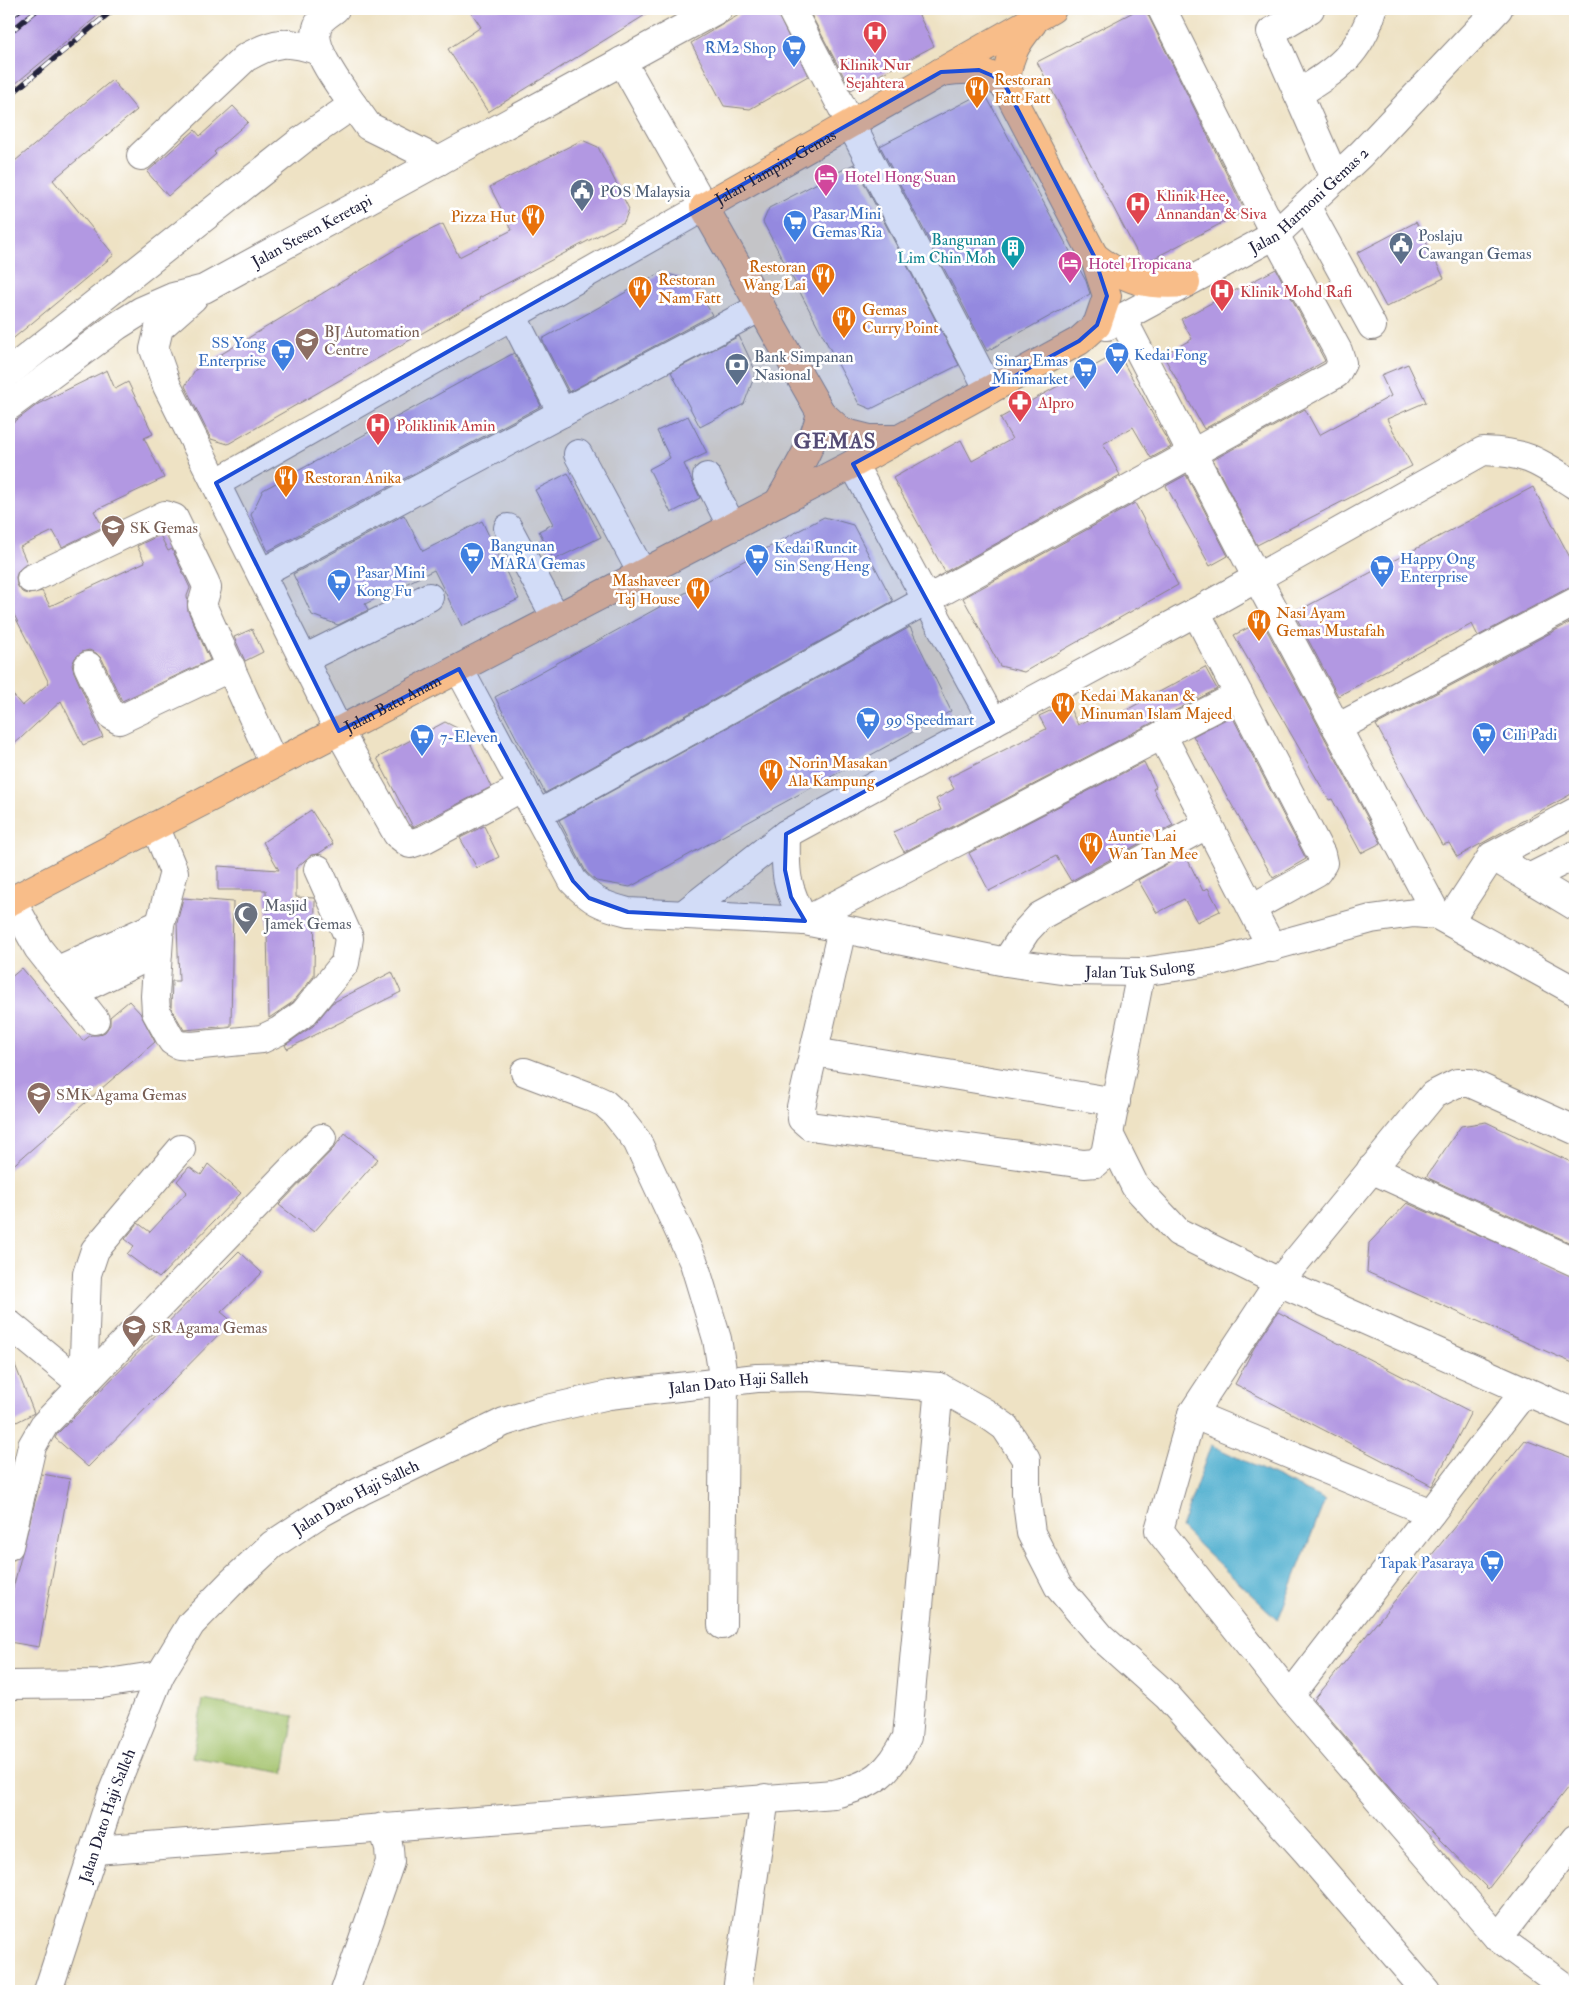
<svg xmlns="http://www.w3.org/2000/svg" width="1584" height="2000" viewBox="0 0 1584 2000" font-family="'IM FELL Double Pica',serif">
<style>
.green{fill:#a1c169;stroke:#627252}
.water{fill:#50afcf;stroke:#396885}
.building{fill:#b298e2}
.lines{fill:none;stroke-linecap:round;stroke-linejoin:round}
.minor-casing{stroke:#888280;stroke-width:30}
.highway-casing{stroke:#888280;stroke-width:30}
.minor{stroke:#fff;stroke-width:28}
.highway{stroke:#f8bd89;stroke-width:28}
.rail-casing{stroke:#22223b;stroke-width:5.5}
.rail{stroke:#fff;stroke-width:4;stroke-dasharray:11;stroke-linecap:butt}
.marked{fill:#1d4ed8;fill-opacity:0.2;stroke:#1d4ed8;stroke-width:4;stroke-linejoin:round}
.labels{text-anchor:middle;stroke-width:5;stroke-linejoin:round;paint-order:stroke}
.shop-label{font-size:16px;fill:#366cbe;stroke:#fff;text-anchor:start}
.health-label{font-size:16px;fill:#be3a42;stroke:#fff;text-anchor:start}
.food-label{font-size:16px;fill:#c56008;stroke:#fff;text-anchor:start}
.street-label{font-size:16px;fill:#22223b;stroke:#fff}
.hotel-label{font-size:16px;fill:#b23c85;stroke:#fff;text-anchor:start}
.service-label{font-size:16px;fill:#4e5e75;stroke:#fff;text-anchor:start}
.culture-label{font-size:16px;fill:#0d838f;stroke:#fff;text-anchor:end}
.education-label{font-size:16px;fill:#785e54;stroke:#fff;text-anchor:start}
.worship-label{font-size:16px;fill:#5b616d;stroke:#fff;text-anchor:start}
.district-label{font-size:21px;font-weight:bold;letter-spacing:1px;fill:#544b75;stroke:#fff}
</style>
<rect width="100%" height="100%" fill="#fff"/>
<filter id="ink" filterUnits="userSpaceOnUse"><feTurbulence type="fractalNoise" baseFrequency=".02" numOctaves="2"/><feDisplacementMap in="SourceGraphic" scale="10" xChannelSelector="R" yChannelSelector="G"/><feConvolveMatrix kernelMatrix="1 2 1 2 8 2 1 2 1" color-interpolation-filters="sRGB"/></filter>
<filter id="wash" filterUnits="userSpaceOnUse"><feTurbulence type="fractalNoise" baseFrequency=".0096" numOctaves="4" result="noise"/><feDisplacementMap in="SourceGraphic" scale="20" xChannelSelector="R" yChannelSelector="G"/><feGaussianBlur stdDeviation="1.12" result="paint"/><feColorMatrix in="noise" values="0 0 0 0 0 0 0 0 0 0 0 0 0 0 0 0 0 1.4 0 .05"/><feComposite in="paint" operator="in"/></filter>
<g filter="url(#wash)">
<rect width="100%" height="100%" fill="#eee2c4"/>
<path class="green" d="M203,1700L294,1716L284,1773L192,1757Z"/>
<path class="water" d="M1211,1445L1325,1500L1278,1620L1181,1528Z"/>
<g id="blocks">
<path class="building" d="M9,9H106L9,89Z
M469,9H655L488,112L448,49L481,27Z
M749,9H775L808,76L750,109L724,106L691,43Z
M808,9H916L934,46L851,90Z
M1139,9H1145L1245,211L1143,264L1037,62Z
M112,80L137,110L53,180L114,255L9,342V166Z
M984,92L1086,281L1090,294L987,351L880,146Z
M233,106L248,122L214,152L216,154L168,196L147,172L195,130L200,136Z
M582,140L598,147L629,209L624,222L479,298L480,300L228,444L211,439L185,386L195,370L416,237L443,224L459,257L512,230L490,187Z
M854,164L959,365L871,409L859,404L763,222L769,208Z
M1416,222L1444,278L1386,307L1357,253Z
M1276,269L1325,361L1204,429L1163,355L1192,339L1181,319Z
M662,272L694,282L712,315L569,392L542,339Z
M739,336L756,372L744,404L700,427L671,372Z
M514,353L541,406L268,551L251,515L263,490Z
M1118,353L1171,447L1151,458L1133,427L1103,444L1120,475L945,572L893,478L961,440L972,461L1012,439L1000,418Z
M1408,364L1426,402L1387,419L1412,466L1257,545L1213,460L1305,409L1319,435L1391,396L1381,375Z
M107,370L115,389L128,382L153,434L144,438L164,478L94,511L103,527L62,547L53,531L20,547L27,563L18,571L16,577L17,585L22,592L29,594L42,591L50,606L145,562L137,546L160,535L168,551L172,549L190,588L187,596L188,611L210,660L122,701L102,659L96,653L89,650L82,652L75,658L72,665L74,672L103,737L83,745L61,701L9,749V690L22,706L49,683L9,605V426L38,404Z
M688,416L707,453L684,464L700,498L671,513L649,469L670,458L657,431Z
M568,473L601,537L554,560L539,531L553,524L535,490Z
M1186,475L1228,556L1210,566L1166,486Z
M1533,487L1575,567V586L1568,588L1478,636L1472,624L1338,696L1294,613Z
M1135,503L1178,585L1024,672L1000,666L963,598Z
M404,515L423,551L482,521L519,599L462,626L434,570L365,604L368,610L338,625L312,615L293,574Z
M824,517L853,525L893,601L545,793L495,697Z
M1575,620V792L1457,857L1449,843L1442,845L1376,725Z
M1262,621L1381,843L1361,853L1332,799L1329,800L1234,635Z
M910,627L951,711L630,887L596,881L586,872L559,820Z
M252,629L263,652L245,661L234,637Z
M1205,667L1217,689L904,852L893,832L941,810L936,799L954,789L948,778L1046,729L1039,716L1067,703L1078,725L1106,711L1110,719Z
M1232,716L1306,859L1273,878L1193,736Z
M445,722L465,732L491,787L413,827L377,758Z
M1144,762L1156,787L1153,789L1173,825L1071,881L1056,856L989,891L969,853Z
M311,810L333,844L318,854L311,855L296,868V897L314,898L315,901L314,976L293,1002L269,1018L266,890H218V866L279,870L263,842Z
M484,826L499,857L477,868L460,838Z
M1185,854L1203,891L1208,888L1220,911L1197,922L1184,899L1157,913L1138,880Z
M183,898L233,902L231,1026L184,1030L171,1008L172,981H179L177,923Z
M22,968L83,1041L91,1035H98L105,1032L110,1025V1017L129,1001L140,1013L155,1042L9,1169V979Z
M392,972L401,992L287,1049L285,1045L313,1026L332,1003Z
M1486,1122L1575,1164V1245L1426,1177L1461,1126Z
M345,1133L378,1159L314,1232L279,1205L333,1149Z
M208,1164L241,1193L159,1278L127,1254L134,1246L125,1239L138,1223L150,1232L187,1192L177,1181L189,1167L201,1175Z
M1407,1203L1575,1277V1364L1367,1272L1369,1243Z
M239,1251L262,1273L221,1312L232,1321L88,1467L55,1438L57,1434Z
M1278,1312L1471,1412L1432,1486L1235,1384L1254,1348Z
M10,1352L34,1413L9,1426V1352Z
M1525,1440L1575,1459V1778L1488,1889L1393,1792L1314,1700Z
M42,1474L70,1479L39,1647L9,1642V1604Z"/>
</g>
</g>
<g filter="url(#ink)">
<use href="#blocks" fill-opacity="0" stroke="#888280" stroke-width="1"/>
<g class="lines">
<defs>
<g id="minor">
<path d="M335,9C329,14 319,19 317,28C311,50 341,87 353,105"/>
<path d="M791,9L989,390"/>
<path d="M1310,9L1271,32L1335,178"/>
<path d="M1298,94C1336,70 1360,55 1373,9"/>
<path d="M141,156L245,58C275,41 287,40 319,51"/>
<path d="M1306,206L1372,326"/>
<path d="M193,298L159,328L154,349L167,386L339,731L397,834L410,844L425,839L523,787"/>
<path d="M512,315L562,413"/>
<path d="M1122,318L1257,578L1437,915"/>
<path id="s1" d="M1107,326L1275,235L1361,154L1498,9"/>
<path d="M9,372L302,140L353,105L368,126L439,161"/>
<path id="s2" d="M9,406L117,326L141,311L173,297L204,289L718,9"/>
<path d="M578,454L642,573"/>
<path d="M853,464L993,722"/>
<path d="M707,477L732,527"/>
<path d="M216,483L704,207L622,61"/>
<path d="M508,528L556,618"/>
<path d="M261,573L761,307"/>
<path d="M31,579L165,515L174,518L205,582L207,588L202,605L274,764"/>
<path d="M1196,612L1321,854L1323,863L1317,872L1252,908"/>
<path d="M304,659L429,597"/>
<path d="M88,666L111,715L119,720L231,667"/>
<path id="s3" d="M459,669L573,881C592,901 601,905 628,912L805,921L1006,962L1069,971L1141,972L1223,960L1371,919L1414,913L1437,915L1575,991"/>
<path d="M1337,728L1575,602"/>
<path d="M1162,735L1272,948"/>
<path d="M537,815L1336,374L1342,363L1338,351L1275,235L1162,9"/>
<path d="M155,826L174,872L160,924L155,996L156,1012L172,1041L179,1045L192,1046L262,1039L279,1031L304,1013L345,963L349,938L318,869"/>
<path d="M786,834C785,872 785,887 805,921"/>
<path d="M1492,856L1575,906"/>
<path d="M1529,878L1575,855"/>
<path d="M12,901L38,948L95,1020"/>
<path d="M684,914L786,834L1196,612L1483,451C1527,452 1539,462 1575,485"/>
<path d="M1450,920L1492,856L1575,812"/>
<path d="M805,921L1239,695"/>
<path d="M842,929L801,1107L802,1119L810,1126L1084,1164L1096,1163L1105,1154L1141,972"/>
<path d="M1006,962L1026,931L1040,916L1208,824"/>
<path d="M56,971L160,924"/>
<path d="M73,993L158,952"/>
<path d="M814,1052L1116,1102"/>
<path d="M525,1072L591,1097L604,1103L615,1113L637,1141L694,1263L717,1339L724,1382L722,1625"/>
<path d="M1109,1134L1135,1186L1178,1232L1279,1282L1575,1413"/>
<path d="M1371,1169L1575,1262"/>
<path d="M9,1324L83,1385"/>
<path d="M83,1385L87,1274L95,1250L181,1149"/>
<path d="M1192,1414L1431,1513"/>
<path d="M9,1546L32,1446L44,1425L322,1138"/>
<path d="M9,1685L102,1684L160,1675"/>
<path d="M1290,1696L1525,1391"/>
<path d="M95,1850L834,1794C873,1785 889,1774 907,1737L939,1387"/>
<path d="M1498,1938L1575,1839"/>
<path id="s4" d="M48,1991L113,1791L160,1675L191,1624L232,1582L272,1545L319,1514L361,1491L504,1422L539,1411L609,1395L757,1378L809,1377L939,1387L984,1412L1005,1427L1026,1459V1494L1031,1533L1058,1586L1101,1637L1167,1696L1307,1852L1426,1991"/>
<path d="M345,1991L390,1862L389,1848L383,1827"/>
<path d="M737,1991L765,1798"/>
<path d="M1570,1991L1498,1938L1290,1696L1159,1530L1192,1414L1279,1282L1433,1095L1457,1083H1470L1575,1130"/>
</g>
<g id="highway">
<path d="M1006,87C1007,59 1014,45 1032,24"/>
<path d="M1094,256C1126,281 1146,286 1186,283"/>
<path id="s5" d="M898,439H870L842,432L821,413L704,207L1052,9"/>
<path d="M778,503C795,473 813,446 821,413"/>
<path id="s6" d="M9,902L853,464L1079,341L1097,325L1107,296L1094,256L1006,87C983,67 971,68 941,72"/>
</g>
</defs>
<use href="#minor" class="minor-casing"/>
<use href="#highway" class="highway-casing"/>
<use href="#minor" class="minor"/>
<use href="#highway" class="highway"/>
<defs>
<path id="rail" d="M9,18L20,9
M9,33L38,9
M9,96L114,9"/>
</defs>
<use href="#rail" class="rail-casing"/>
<use href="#rail" class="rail"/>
</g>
</g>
<path class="marked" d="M979,70L993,76L1006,87L1094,256L1107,296L1097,325L1079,341L853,464L993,722L786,834L785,870L791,897L805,921L628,912L589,898L573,881L459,669L339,731L216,483L941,72Z"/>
<defs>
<symbol id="hospital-pin" viewBox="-11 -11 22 30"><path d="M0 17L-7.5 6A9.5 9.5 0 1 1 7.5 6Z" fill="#e0444e" stroke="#fff"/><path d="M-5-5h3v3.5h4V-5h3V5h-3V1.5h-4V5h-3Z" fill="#fff"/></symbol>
<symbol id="supermarket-pin" viewBox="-11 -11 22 30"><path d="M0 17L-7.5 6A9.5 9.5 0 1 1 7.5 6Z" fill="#3f7fe0" stroke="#fff"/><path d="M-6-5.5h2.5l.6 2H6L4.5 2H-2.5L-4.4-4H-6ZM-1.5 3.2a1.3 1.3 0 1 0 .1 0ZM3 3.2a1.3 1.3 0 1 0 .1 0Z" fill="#fff"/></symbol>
<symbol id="restaurant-pin" viewBox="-11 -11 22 30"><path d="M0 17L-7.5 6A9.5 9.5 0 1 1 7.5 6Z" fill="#e8710a" stroke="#fff"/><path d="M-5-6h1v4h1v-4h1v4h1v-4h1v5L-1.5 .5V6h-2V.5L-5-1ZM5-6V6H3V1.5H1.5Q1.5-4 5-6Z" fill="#fff"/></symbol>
<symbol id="hotel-pin" viewBox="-11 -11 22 30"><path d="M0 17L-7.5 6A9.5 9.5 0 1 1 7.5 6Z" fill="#d1479c" stroke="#fff"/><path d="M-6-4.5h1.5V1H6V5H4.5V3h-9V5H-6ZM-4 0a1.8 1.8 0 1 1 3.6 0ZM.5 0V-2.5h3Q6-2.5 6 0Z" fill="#fff"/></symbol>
<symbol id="civic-pin" viewBox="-11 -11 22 30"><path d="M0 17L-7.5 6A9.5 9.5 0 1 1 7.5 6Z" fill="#5c6f8a" stroke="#fff"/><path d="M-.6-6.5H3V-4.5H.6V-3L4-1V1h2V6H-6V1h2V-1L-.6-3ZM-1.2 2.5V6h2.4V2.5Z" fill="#fff"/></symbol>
<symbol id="building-pin" viewBox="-11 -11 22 30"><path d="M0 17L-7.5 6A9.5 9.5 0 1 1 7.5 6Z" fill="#0f9aa8" stroke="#fff"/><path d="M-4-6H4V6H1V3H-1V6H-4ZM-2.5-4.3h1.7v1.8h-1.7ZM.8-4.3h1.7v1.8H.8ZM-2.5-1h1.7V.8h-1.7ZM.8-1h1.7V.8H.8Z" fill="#fff"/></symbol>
<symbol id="university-pin" viewBox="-11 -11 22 30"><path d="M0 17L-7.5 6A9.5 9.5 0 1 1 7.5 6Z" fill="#8d6e63" stroke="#fff"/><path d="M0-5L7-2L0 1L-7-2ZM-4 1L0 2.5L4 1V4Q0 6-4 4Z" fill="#fff"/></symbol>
<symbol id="bank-pin" viewBox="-11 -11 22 30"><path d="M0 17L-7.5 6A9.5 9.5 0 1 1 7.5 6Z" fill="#5c6f8a" stroke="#fff"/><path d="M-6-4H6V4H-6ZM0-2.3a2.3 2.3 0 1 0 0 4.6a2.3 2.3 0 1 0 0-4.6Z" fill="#fff"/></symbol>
<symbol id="pharmacy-pin" viewBox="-11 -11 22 30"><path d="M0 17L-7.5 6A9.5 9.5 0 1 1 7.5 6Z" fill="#e0444e" stroke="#fff"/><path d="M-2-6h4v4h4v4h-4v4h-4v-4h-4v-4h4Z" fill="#fff"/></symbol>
<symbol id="school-pin" viewBox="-11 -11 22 30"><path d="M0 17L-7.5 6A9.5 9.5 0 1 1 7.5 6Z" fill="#8d6e63" stroke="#fff"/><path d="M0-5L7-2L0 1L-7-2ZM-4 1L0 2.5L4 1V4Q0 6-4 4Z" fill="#fff"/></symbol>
<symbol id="mosque-pin" viewBox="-11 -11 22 30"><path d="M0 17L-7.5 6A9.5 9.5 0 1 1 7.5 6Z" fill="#6b7280" stroke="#fff"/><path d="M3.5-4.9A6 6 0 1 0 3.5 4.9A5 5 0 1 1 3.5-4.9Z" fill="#fff"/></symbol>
</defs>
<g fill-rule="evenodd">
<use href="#hospital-pin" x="861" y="19" width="28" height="38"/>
<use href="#supermarket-pin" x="780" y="33" width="28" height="38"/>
<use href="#restaurant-pin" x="963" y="74" width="28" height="38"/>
<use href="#hotel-pin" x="812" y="162" width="28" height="38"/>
<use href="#civic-pin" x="568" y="177" width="28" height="38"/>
<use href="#hospital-pin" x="1124" y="190" width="28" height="38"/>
<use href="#restaurant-pin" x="519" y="202" width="28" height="38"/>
<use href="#supermarket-pin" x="781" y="208" width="28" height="38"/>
<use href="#civic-pin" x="1387" y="230" width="28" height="38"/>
<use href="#building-pin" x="999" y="234" width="28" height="38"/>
<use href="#hotel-pin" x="1056" y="249" width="28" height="38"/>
<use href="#restaurant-pin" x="809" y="261" width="28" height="38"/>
<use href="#restaurant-pin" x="626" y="274" width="28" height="38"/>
<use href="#hospital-pin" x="1208" y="277" width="28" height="38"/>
<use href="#restaurant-pin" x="830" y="304" width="28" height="38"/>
<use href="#university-pin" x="293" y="326" width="28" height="38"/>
<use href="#supermarket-pin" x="269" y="337" width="28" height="38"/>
<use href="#supermarket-pin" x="1103" y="340" width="28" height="38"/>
<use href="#bank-pin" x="723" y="351" width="28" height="38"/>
<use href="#supermarket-pin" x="1071" y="355" width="28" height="38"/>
<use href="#pharmacy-pin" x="1006" y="388" width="28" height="38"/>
<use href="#hospital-pin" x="364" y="411" width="28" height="38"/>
<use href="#restaurant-pin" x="272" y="463" width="28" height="38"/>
<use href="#school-pin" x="99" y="513" width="28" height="38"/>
<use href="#supermarket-pin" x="458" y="540" width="28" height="38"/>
<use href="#supermarket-pin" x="743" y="542" width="28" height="38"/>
<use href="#supermarket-pin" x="1368" y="553" width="28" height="38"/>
<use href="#supermarket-pin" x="325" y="567" width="28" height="38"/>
<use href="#restaurant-pin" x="684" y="575" width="28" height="38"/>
<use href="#restaurant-pin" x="1245" y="607" width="28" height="38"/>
<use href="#restaurant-pin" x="1049" y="690" width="28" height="38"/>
<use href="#supermarket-pin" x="854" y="705" width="28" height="38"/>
<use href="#supermarket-pin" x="1470" y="720" width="28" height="38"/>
<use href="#supermarket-pin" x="408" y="722" width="28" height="38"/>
<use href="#restaurant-pin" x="757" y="757" width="28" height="38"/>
<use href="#restaurant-pin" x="1077" y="830" width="28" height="38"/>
<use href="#mosque-pin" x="232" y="900" width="28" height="38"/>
<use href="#school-pin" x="25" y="1080" width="28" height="38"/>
<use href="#school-pin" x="120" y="1313" width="28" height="38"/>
<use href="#supermarket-pin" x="1478" y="1548" width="28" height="38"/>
</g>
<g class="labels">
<g class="shop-label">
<text x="776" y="53" text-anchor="end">RM2 Shop</text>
<text x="812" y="219">Pasar Mini<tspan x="812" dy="18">Gemas Ria</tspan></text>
<text x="266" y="348" text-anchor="end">SS Yong<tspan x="266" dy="18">Enterprise</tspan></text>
<text x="1134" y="360">Kedai Fong</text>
<text x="1068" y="366" text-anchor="end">Sinar Emas<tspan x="1068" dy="18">Minimarket</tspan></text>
<text x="490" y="551">Bangunan<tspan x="490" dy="18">MARA Gemas</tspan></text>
<text x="774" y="553">Kedai Runcit<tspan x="774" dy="18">Sin Seng Heng</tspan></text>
<text x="1400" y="564">Happy Ong<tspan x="1400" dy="18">Enterprise</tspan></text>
<text x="356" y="578">Pasar Mini<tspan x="356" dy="18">Kong Fu</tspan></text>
<text x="886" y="725">99 Speedmart</text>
<text x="1502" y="740">Cili Padi</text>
<text x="440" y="742">7-Eleven</text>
<text x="1474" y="1568" text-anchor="end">Tapak Pasaraya</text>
</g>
<g class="health-label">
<text x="875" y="70" text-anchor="middle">Klinik Nur<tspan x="875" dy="18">Sejahtera</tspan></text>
<text x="1156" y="201">Klinik Hee,<tspan x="1156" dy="18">Annandan &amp; Siva</tspan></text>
<text x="1240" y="297">Klinik Mohd Rafi</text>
<text x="1038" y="408">Alpro</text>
<text x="396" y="431">Poliklinik Amin</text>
</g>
<g class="food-label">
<text x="994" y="85">Restoran<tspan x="994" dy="18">Fatt Fatt</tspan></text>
<text x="516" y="222" text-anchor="end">Pizza Hut</text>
<text x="806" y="272" text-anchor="end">Restoran<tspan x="806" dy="18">Wang Lai</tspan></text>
<text x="658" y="285">Restoran<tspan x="658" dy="18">Nam Fatt</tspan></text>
<text x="862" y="315">Gemas<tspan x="862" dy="18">Curry Point</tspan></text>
<text x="304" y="483">Restoran Anika</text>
<text x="680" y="586" text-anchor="end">Mashaveer<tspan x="680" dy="18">Taj House</tspan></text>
<text x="1276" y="618">Nasi Ayam<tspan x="1276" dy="18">Gemas Mustafah</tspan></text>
<text x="1080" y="701">Kedai Makanan &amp;<tspan x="1080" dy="18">Minuman Islam Majeed</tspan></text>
<text x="788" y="768">Norin Masakan<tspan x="788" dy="18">Ala Kampung</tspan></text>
<text x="1108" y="841">Auntie Lai<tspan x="1108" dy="18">Wan Tan Mee</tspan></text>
</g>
<g class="street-label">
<text dy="6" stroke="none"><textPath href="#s5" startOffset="404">Jalan Tampin-Gemas</textPath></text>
<text dy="6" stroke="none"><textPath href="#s1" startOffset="239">Jalan Harmoni Gemas 2</textPath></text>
<text dy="6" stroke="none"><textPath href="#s2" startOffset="352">Jalan Stesen Keretapi</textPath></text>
<text dy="6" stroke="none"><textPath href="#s6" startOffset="432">Jalan Batu Anam</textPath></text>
<text dy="6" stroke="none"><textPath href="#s3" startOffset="822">Jalan Tuk Sulong</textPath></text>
<text dy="6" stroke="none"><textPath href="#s4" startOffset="1010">Jalan Dato Haji Salleh</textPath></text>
<text dy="6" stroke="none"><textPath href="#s4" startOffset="605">Jalan Dato Haji Salleh</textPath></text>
<text dy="6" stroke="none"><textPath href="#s4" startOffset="185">Jalan Dato Haji Salleh</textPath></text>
</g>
<g class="hotel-label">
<text x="844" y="182">Hotel Hong Suan</text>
<text x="1088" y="269">Hotel Tropicana</text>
</g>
<g class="service-label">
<text x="600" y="197">POS Malaysia</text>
<text x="1418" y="241">Poslaju<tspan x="1418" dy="18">Cawangan Gemas</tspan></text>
<text x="754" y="362">Bank Simpanan<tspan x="754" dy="18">Nasional</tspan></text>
</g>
<g class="culture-label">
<text x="996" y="245">Bangunan<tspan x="996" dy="18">Lim Chin Moh</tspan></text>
</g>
<g class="education-label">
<text x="324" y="337">BJ Automation<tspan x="324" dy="18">Centre</tspan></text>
<text x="130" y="533">SK Gemas</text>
<text x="56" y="1100">SMK Agama Gemas</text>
<text x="152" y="1333">SR Agama Gemas</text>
</g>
<g class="worship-label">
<text x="264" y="911">Masjid<tspan x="264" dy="18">Jamek Gemas</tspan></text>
</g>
<g class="district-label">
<text x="835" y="448">GEMAS</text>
</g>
</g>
<rect width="1584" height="2000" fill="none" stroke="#fff" stroke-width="30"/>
</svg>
